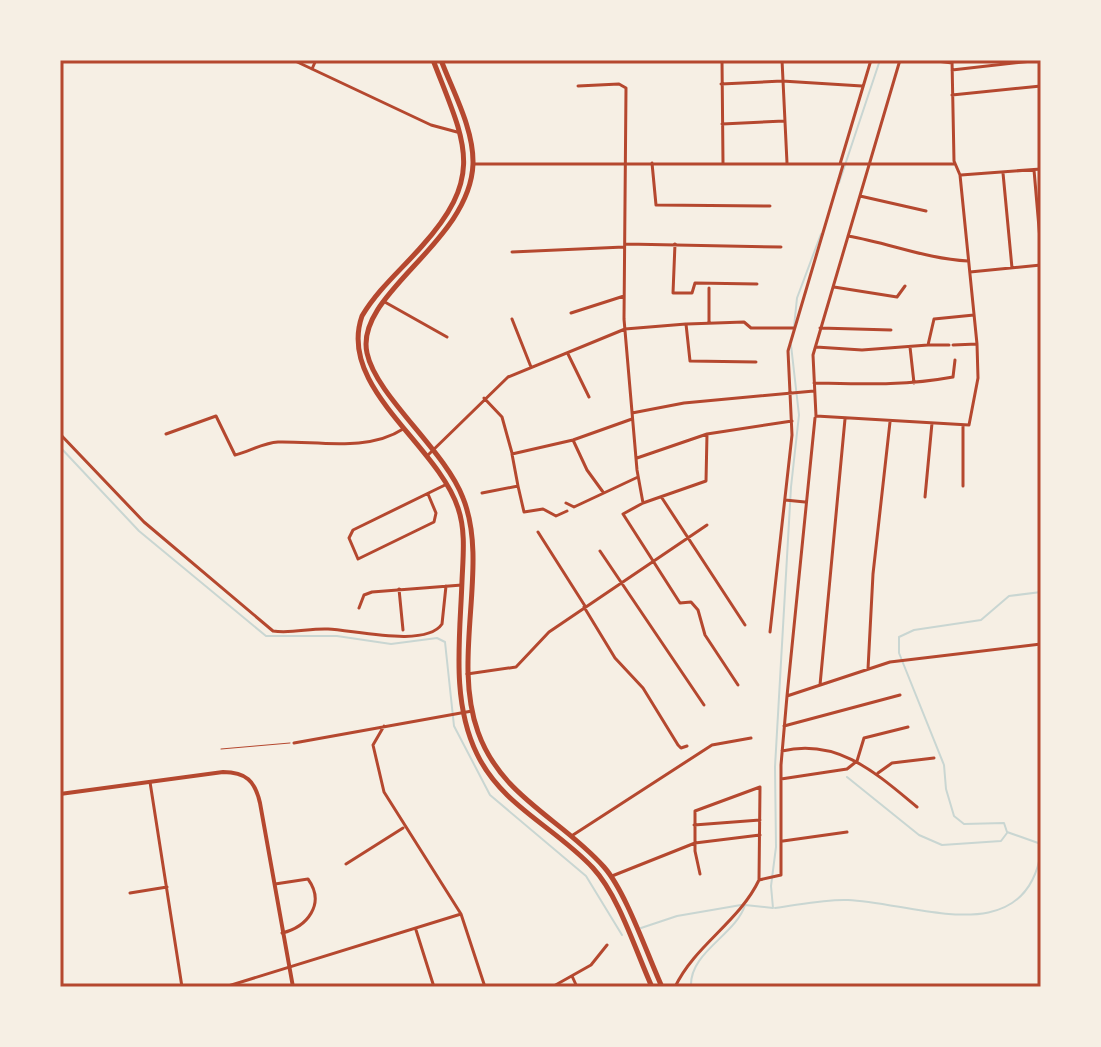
<svg xmlns="http://www.w3.org/2000/svg" width="1101" height="1047" viewBox="0 0 1101 1047" font-family="'Public Sans',sans-serif">
<style>
.lines{fill:none;stroke-linecap:round;stroke-linejoin:round}
.stream{stroke:#c9d6d2;stroke-width:2}
.service{stroke:#b5482f;stroke-width:1}
.minor{stroke:#b5482f;stroke-width:3}
.tertiary{stroke:#b5482f;stroke-width:4}
.trunk{stroke:#b5482f;stroke-width:5}
.neatline{fill:none;stroke:#b5482f;stroke-width:3}
</style>
<rect width="100%" height="100%" fill="#f6efe4"/>
<g class="lines">
<path class="stream" d="M839,183L880,60
M794,327L797,298L821,234
M60,447L139,531L266,636H337L391,644L437,638L445,642L454,726L490,795L586,876L622,935
M1041,592L1009,596L981,620L914,630L899,637V653L944,765L946,789L954,816L964,824L1004,823L1007,832L1041,844
M847,777L919,835L942,845L1001,841L1007,833
M775,908C799,905 824,899 848,900C916,903 1025,952 1041,852
M641,928L677,916L741,905
M691,987C689,952 736,935 745,905L773,908L771,886L776,847L775,767L791,487L799,415L791,345"/>
<path class="service" d="M221,749L290,743"/>
<path class="minor" d="M293,60L431,125L457,132
M722,60L723,163
M782,60L787,163
M900,60L813,355L816,416L969,425L978,378L977,344L960,175L954,161L952,60
M930,60L952,63
M312,69L316,60
M952,70L1041,60
M721,84L782,81L862,86
M578,86L619,84L626,88L624,319L637,470L643,503
M952,95L1041,86
M722,124L784,121
M652,163L656,205L770,206
M473,164H955
M840,164L871,60
M1034,170L1041,251
M1003,173L1012,268
M961,175L1041,169
M860,196L926,211
M848,236C889,243 927,259 968,261
M626,244L781,247
M675,244L673,293H692L695,283L757,284
M512,252L624,247
M970,272L1041,265
M834,287L897,297L905,286
M709,288V323
M383,301L447,337
M571,313L624,296
M512,319L531,367
M687,324L744,322L751,328H793
M820,328L891,330
M928,345H949
M953,345L977,344
M816,347L862,350L928,345L934,319L974,315
M910,347L914,383
M568,354L589,397
M814,383C864,384 904,386 953,377L955,360
M484,398L502,417L512,453
M632,413L684,403L814,391
M963,426V486
M60,434L144,522L273,631C291,634 310,628 328,629C354,630 426,648 442,624L446,586
M166,434L216,416L235,455C250,451 263,443 278,442C317,441 368,452 403,429
M707,434L706,481L643,503L623,514L680,603L691,602L698,610L705,635L738,685
M573,440L587,470L603,492
M427,456L508,377L625,329L686,324L690,361L756,362
M637,458L707,434L792,421
M518,486L524,512L543,509L556,516L567,511
M482,493L518,486L512,454L573,440L632,419
M428,494L436,513L434,522L358,559L349,538L353,530L447,484
M925,497L932,423
M662,498L745,625
M785,500L805,502
M566,503L574,507L638,477
M538,532L585,606
M600,551L704,705
M399,589L403,630
M584,607L615,658L643,688L678,745L681,748L687,746
M359,608L364,595L372,592L462,585
M770,632L792,435L788,351L843,165
M868,669L873,574L890,422
M467,674L516,667L549,632L707,525
M820,685L845,419
M787,696L815,418
M384,726L373,745L384,792L461,914L485,987
M784,726L900,695
M294,743L472,711
M782,751C838,738 876,773 917,807
M878,773L892,763L934,758
M781,779L847,769L857,761L864,738L908,727
M150,782L182,987
M694,825L760,820
M573,835L712,745L751,738
M783,841L847,832
M346,864L403,828
M700,874L695,851V811L760,787L759,880
M612,876L695,843L760,835
M275,884L308,879C326,904 307,927 282,933
M130,893L167,887
M416,930L434,987
M572,976L577,987
M225,987L461,914
M552,987L591,965L607,945
M675,987C695,945 739,922 759,880L781,875V765L787,696L890,662L1041,644"/>
<path class="tertiary" d="M60,794L223,772C246,772 255,781 260,803L293,987"/>
<path class="trunk" d="M433,60C464,141 487,174 422,246C402,269 378,289 362,316C337,387 437,444 458,508C466,531 463,557 462,581C460,638 451,701 477,754C502,806 555,827 593,868C619,896 636,952 652,987
M441,60C453,92 474,129 473,164C470,243 354,294 367,353C376,396 445,450 463,498C490,565 451,658 478,732C501,797 562,819 604,867C626,892 647,954 662,987"/>
</g>
<rect width="1101" height="1047" fill="none" stroke="#f6efe4" stroke-width="124"/>
<rect x="62" y="62" width="977" height="923" class="neatline"/>
</svg>
